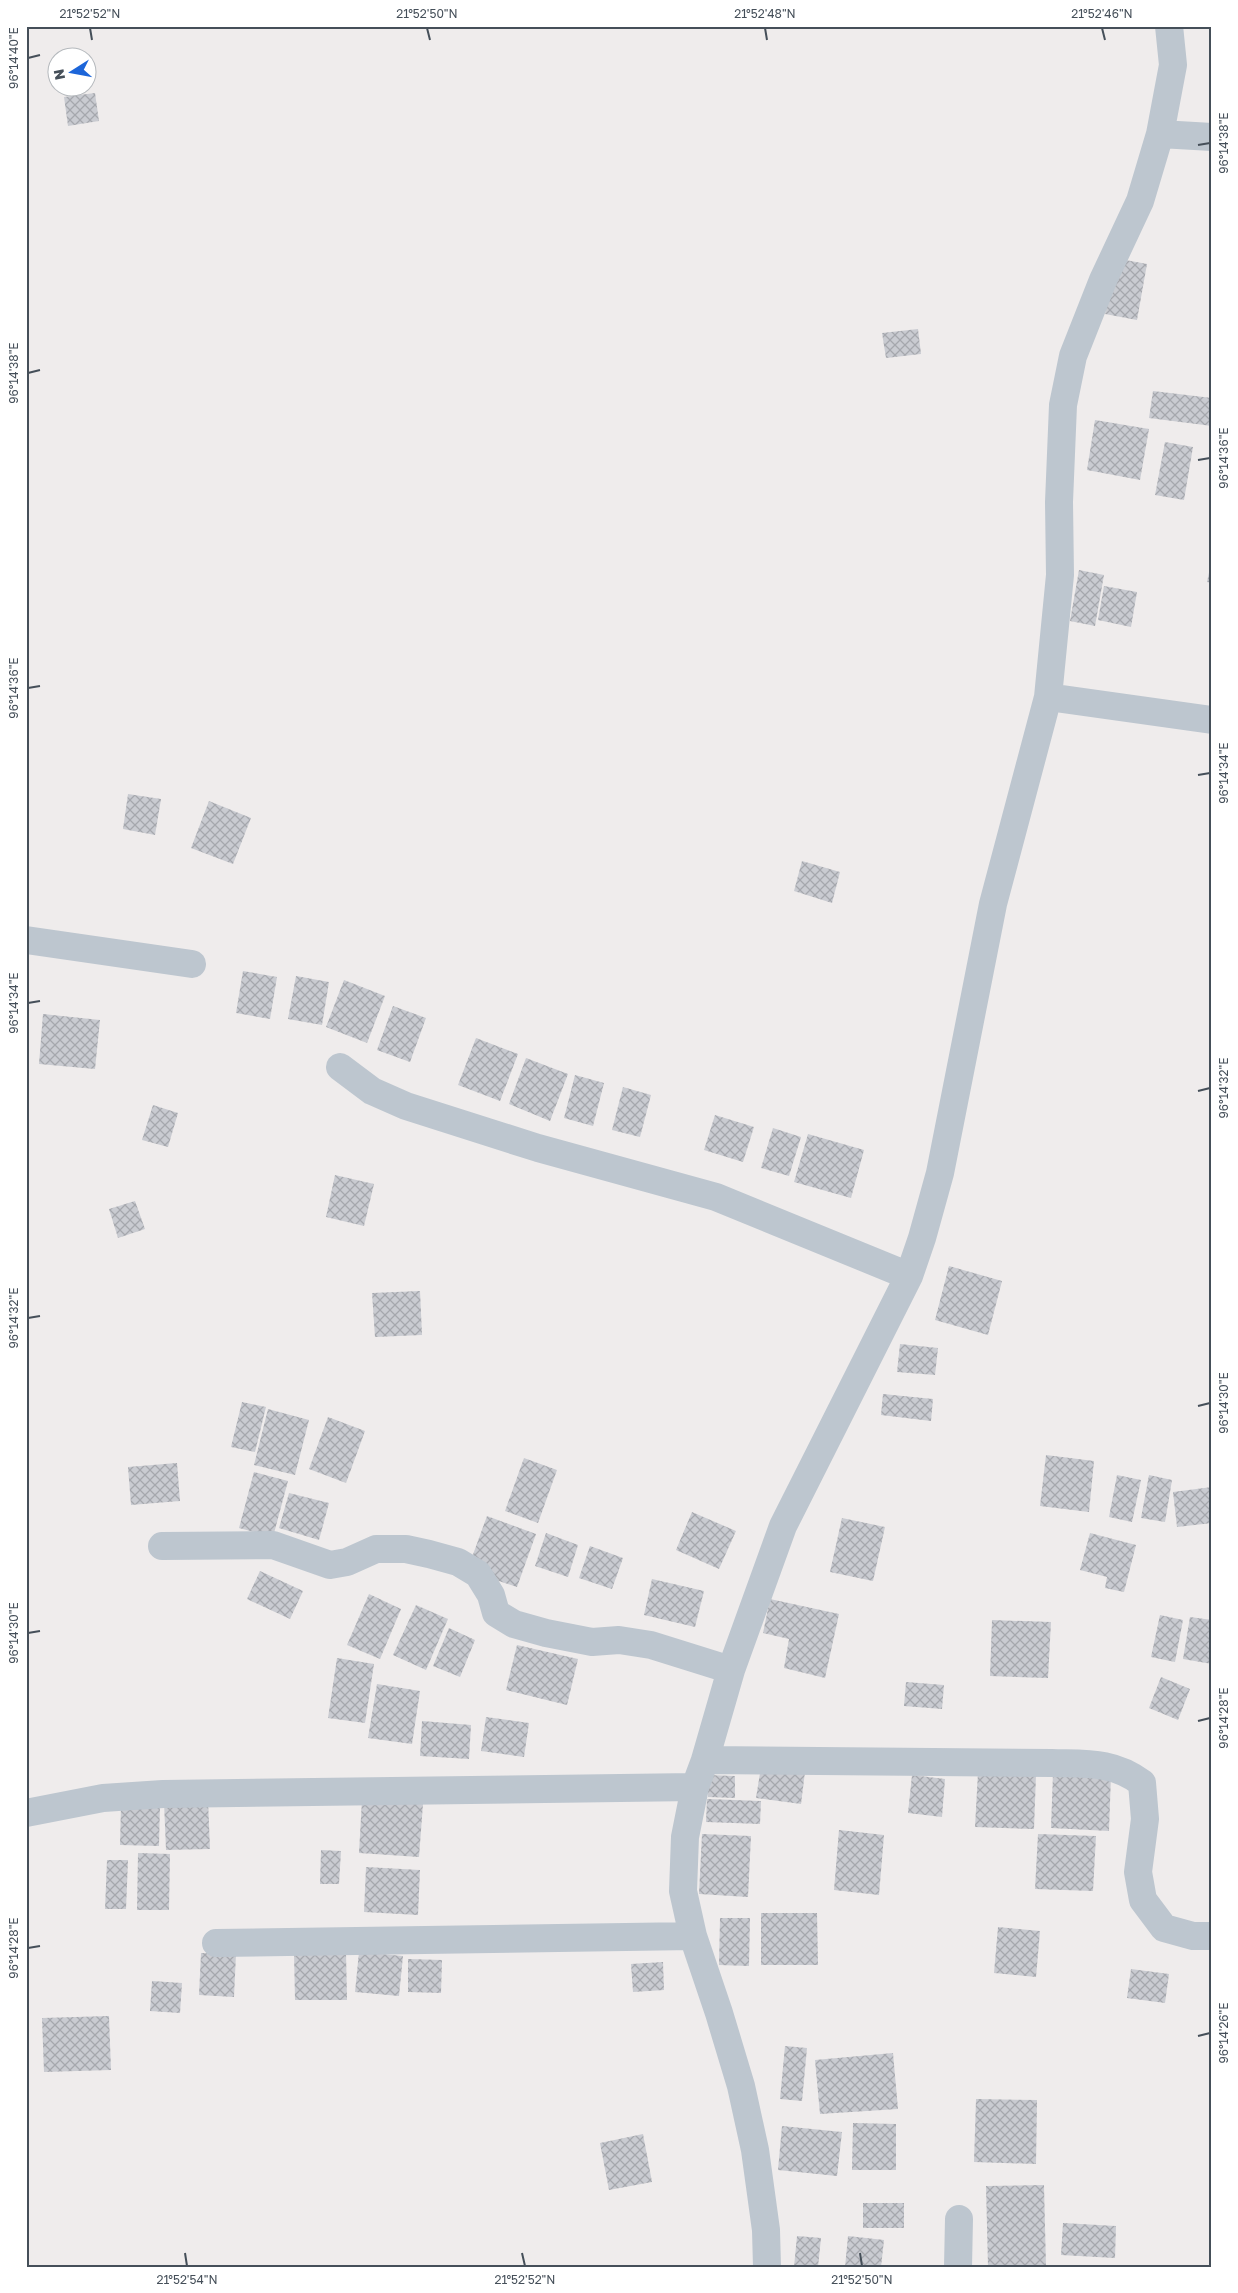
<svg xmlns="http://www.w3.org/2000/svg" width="1238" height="2293" viewBox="0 0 1238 2293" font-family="'Golos Text',sans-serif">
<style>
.building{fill:url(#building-cross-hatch)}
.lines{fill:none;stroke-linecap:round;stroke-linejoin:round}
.minor{stroke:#bdc6cf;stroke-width:28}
.ticks{fill:none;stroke:#454f59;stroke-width:2}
.neatline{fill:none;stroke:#454f59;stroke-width:2}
.ticks-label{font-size:12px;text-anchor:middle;fill:#454f59}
</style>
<defs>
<pattern id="building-cross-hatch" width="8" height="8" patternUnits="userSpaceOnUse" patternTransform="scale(1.25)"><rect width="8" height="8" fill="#c9cbd1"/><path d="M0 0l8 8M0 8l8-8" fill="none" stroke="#a5a7ad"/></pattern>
</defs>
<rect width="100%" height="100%" fill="#efecec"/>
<path class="building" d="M95,93L99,121L68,126L64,97Z
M1115,258L1147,264L1137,320L1105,314Z
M918,329L921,354L886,358L882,333Z
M1153,391L1212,398V426L1149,418Z
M1095,420L1149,429L1140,480L1087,470Z
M1165,442L1193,447L1184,500L1155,495Z
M1211,563H1212V583L1207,582Z
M1079,570L1104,575L1095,626L1070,621Z
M1104,586L1137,592L1131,627L1098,620Z
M128,794L161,799L155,835L123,829Z
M209,801L251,818L233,864L191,848Z
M802,861L840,872L832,903L794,891Z
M243,971L277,977L270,1019L236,1013Z
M296,976L329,982L322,1025L288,1019Z
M344,980L385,996L367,1043L326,1027Z
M393,1006L426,1018L410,1062L377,1050Z
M43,1014L100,1020L95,1069L39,1064Z
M476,1038L518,1054L500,1101L458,1085Z
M526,1058L568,1074L550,1121L509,1104Z
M575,1075L604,1083L593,1126L564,1118Z
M623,1087L651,1095L640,1137L612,1130Z
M153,1105L178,1113L168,1147L142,1140Z
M715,1115L754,1127L743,1162L704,1150Z
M773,1128L801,1137L789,1176L761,1168Z
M808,1134L864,1150L851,1198L794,1182Z
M335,1175L374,1184L364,1226L326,1217Z
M135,1201L145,1229L118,1238L109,1209Z
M949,1266L1002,1281L988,1335L935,1320Z
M420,1291L422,1335L375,1337L372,1293Z
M900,1344L938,1348L935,1375L897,1372Z
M883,1394L933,1399L931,1421L881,1415Z
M242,1402L266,1407L255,1452L231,1447Z
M268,1409L309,1420L295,1475L254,1465Z
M328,1417L365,1431L346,1483L309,1469Z
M1046,1455L1094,1461L1089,1512L1040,1506Z
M524,1458L557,1470L538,1523L505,1511Z
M177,1463L180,1501L131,1505L128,1467Z
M254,1472L288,1481L273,1537L239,1528Z
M1117,1475L1141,1480L1132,1522L1109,1517Z
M1149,1475L1172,1480L1165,1522L1141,1518Z
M1212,1487V1523L1177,1527L1173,1492Z
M289,1493L329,1503L319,1540L279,1528Z
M692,1512L736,1531L719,1569L676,1550Z
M487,1516L536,1534L517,1587L484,1576L471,1560Z
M842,1518L885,1527L873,1581L830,1572Z
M546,1533L578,1545L568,1577L535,1566Z
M1090,1533L1136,1545L1124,1592L1105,1588L1107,1577L1080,1570Z
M590,1546L623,1558L612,1589L579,1578Z
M260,1571L303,1591L290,1619L247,1599Z
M652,1579L704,1591L695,1627L644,1615Z
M369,1594L401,1609L380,1659L347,1645Z
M770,1599L839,1614L825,1678L784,1668L789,1639L763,1633Z
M416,1605L448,1619L426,1670L393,1655Z
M1160,1615L1183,1620L1175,1662L1151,1657Z
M1190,1617L1212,1620V1664L1183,1659Z
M992,1620L1051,1622L1048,1678L990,1676Z
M449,1628L475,1640L460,1677L433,1666Z
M517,1645L578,1659L567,1705L506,1690Z
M337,1658L374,1664L365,1723L328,1718Z
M1161,1677L1190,1689L1178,1720L1149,1708Z
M906,1682L944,1685L942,1709L904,1706Z
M377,1684L420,1691L412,1744L368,1738Z
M486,1717L529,1723L524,1757L481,1751Z
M422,1721L471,1725L469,1759L420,1756Z
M761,1767L805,1772L801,1804L756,1798Z
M978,1772L1036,1775L1034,1829L975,1827Z
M1053,1773L1111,1775L1109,1831L1051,1828Z
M708,1775L735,1776V1798L708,1797Z
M912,1775L945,1779L942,1817L908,1813Z
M362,1799L423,1804L419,1857L359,1853Z
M707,1799L761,1801L760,1824L706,1822Z
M208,1800L210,1849L166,1850L164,1802Z
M121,1804L160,1805L159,1846L120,1845Z
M839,1830L884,1835L879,1895L834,1890Z
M702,1834L751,1836L748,1897L699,1894Z
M1038,1834L1096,1836L1093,1891L1035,1889Z
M321,1850L341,1851L339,1884H320Z
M138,1853L170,1854L169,1910H137Z
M107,1860H128L126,1909H105Z
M366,1867L420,1870L418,1915L364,1912Z
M761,1913H817L818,1965H761Z
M720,1918H750L749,1966L719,1965Z
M998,1927L1040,1931L1036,1977L994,1973Z
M294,1952H346L347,2000H295Z
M359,1952L403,1956L399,1996L355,1992Z
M201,1953L236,1954L234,1997L199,1995Z
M408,1959L442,1960L441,1993L408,1992Z
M663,1962L664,1990L633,1992L631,1964Z
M1131,1969L1169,1974L1165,2003L1127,1998Z
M152,1981L182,1983L180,2013L150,2011Z
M109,2016L111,2070L44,2072L42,2018Z
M785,2046L807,2048L802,2101L780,2099Z
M893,2053L898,2109L820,2114L815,2060Z
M976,2099L1037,2100L1036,2164L974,2162Z
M853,2123L896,2124V2170H852Z
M782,2126L842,2132L837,2176L778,2170Z
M643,2134L652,2182L609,2190L600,2143Z
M1044,2185L1046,2267H988L986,2186Z
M863,2203H904V2228H863Z
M1063,2223L1116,2226L1115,2258L1061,2255Z
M797,2236L821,2238L818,2267H794Z
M848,2236L884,2240L881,2267H845Z"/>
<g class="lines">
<path class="minor" d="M1160,134L1212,137
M1048,697L1212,720
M26,940L192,964
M340,1067L372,1091L406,1106L538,1148L716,1197L909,1276
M162,1546L273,1545L330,1565L347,1562L376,1549H406L429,1554L458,1562L478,1574L491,1595L496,1613L514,1624L546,1633L592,1642L619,1640L651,1645L731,1670
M705,1760L1052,1763C1086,1764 1113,1761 1142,1783L1145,1819L1138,1872L1143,1900L1164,1928L1193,1936H1212
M26,1813L103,1798L163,1794L695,1787
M216,1943L693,1936
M767,2267L766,2230L755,2150L741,2086L719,2013L693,1936L683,1891L685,1837L695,1787L705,1760L731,1670L783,1526L909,1276L922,1238L940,1173L993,904L1048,697L1060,575L1059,502L1063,405L1073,356L1103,280L1140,201L1160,134L1173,65L1169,26
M958,2267L959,2219"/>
</g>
<path class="ticks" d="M90,28L92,40M427,28L430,40M765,28L767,40M1102,28L1105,40M28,58L40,55M1198,145L1210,143M28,373L40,370M1198,460L1210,458M28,688L40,686M1198,775L1210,773M28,1003L40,1001M1198,1091L1210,1088M28,1318L40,1316M1198,1406L1210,1403M28,1633L40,1631M1198,1721L1210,1718M28,1948L40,1946M1198,2036L1210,2033M185,2253L187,2266M522,2253L525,2266M860,2253L862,2266"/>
<rect width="1238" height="2293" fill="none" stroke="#ffffff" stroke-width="55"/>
<g transform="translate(72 72) rotate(259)"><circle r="24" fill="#ffffff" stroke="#b5b9bd"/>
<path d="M0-4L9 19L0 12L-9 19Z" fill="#1c65d9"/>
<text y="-8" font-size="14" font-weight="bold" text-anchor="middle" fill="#454f59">N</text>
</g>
<rect x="28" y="28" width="1182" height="2238" class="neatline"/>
<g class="ticks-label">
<text x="90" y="18">21°52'52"N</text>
<text x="427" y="18">21°52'50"N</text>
<text x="765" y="18">21°52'48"N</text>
<text x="1102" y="18">21°52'46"N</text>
<text transform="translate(14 58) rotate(-90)" y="4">96°14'40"E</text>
<text transform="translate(1224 143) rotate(-90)" y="4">96°14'38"E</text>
<text transform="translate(14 373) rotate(-90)" y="4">96°14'38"E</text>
<text transform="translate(1224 458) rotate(-90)" y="4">96°14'36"E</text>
<text transform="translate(14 688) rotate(-90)" y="4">96°14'36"E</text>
<text transform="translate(1224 773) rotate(-90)" y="4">96°14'34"E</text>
<text transform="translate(14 1003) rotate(-90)" y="4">96°14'34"E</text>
<text transform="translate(1224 1088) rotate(-90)" y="4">96°14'32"E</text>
<text transform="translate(14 1318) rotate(-90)" y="4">96°14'32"E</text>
<text transform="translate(1224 1403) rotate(-90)" y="4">96°14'30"E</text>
<text transform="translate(14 1633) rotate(-90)" y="4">96°14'30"E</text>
<text transform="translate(1224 1718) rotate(-90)" y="4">96°14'28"E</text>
<text transform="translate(14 1948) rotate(-90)" y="4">96°14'28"E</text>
<text transform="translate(1224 2033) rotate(-90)" y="4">96°14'26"E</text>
<text x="187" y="2284">21°52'54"N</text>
<text x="525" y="2284">21°52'52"N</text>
<text x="862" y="2284">21°52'50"N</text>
</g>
</svg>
